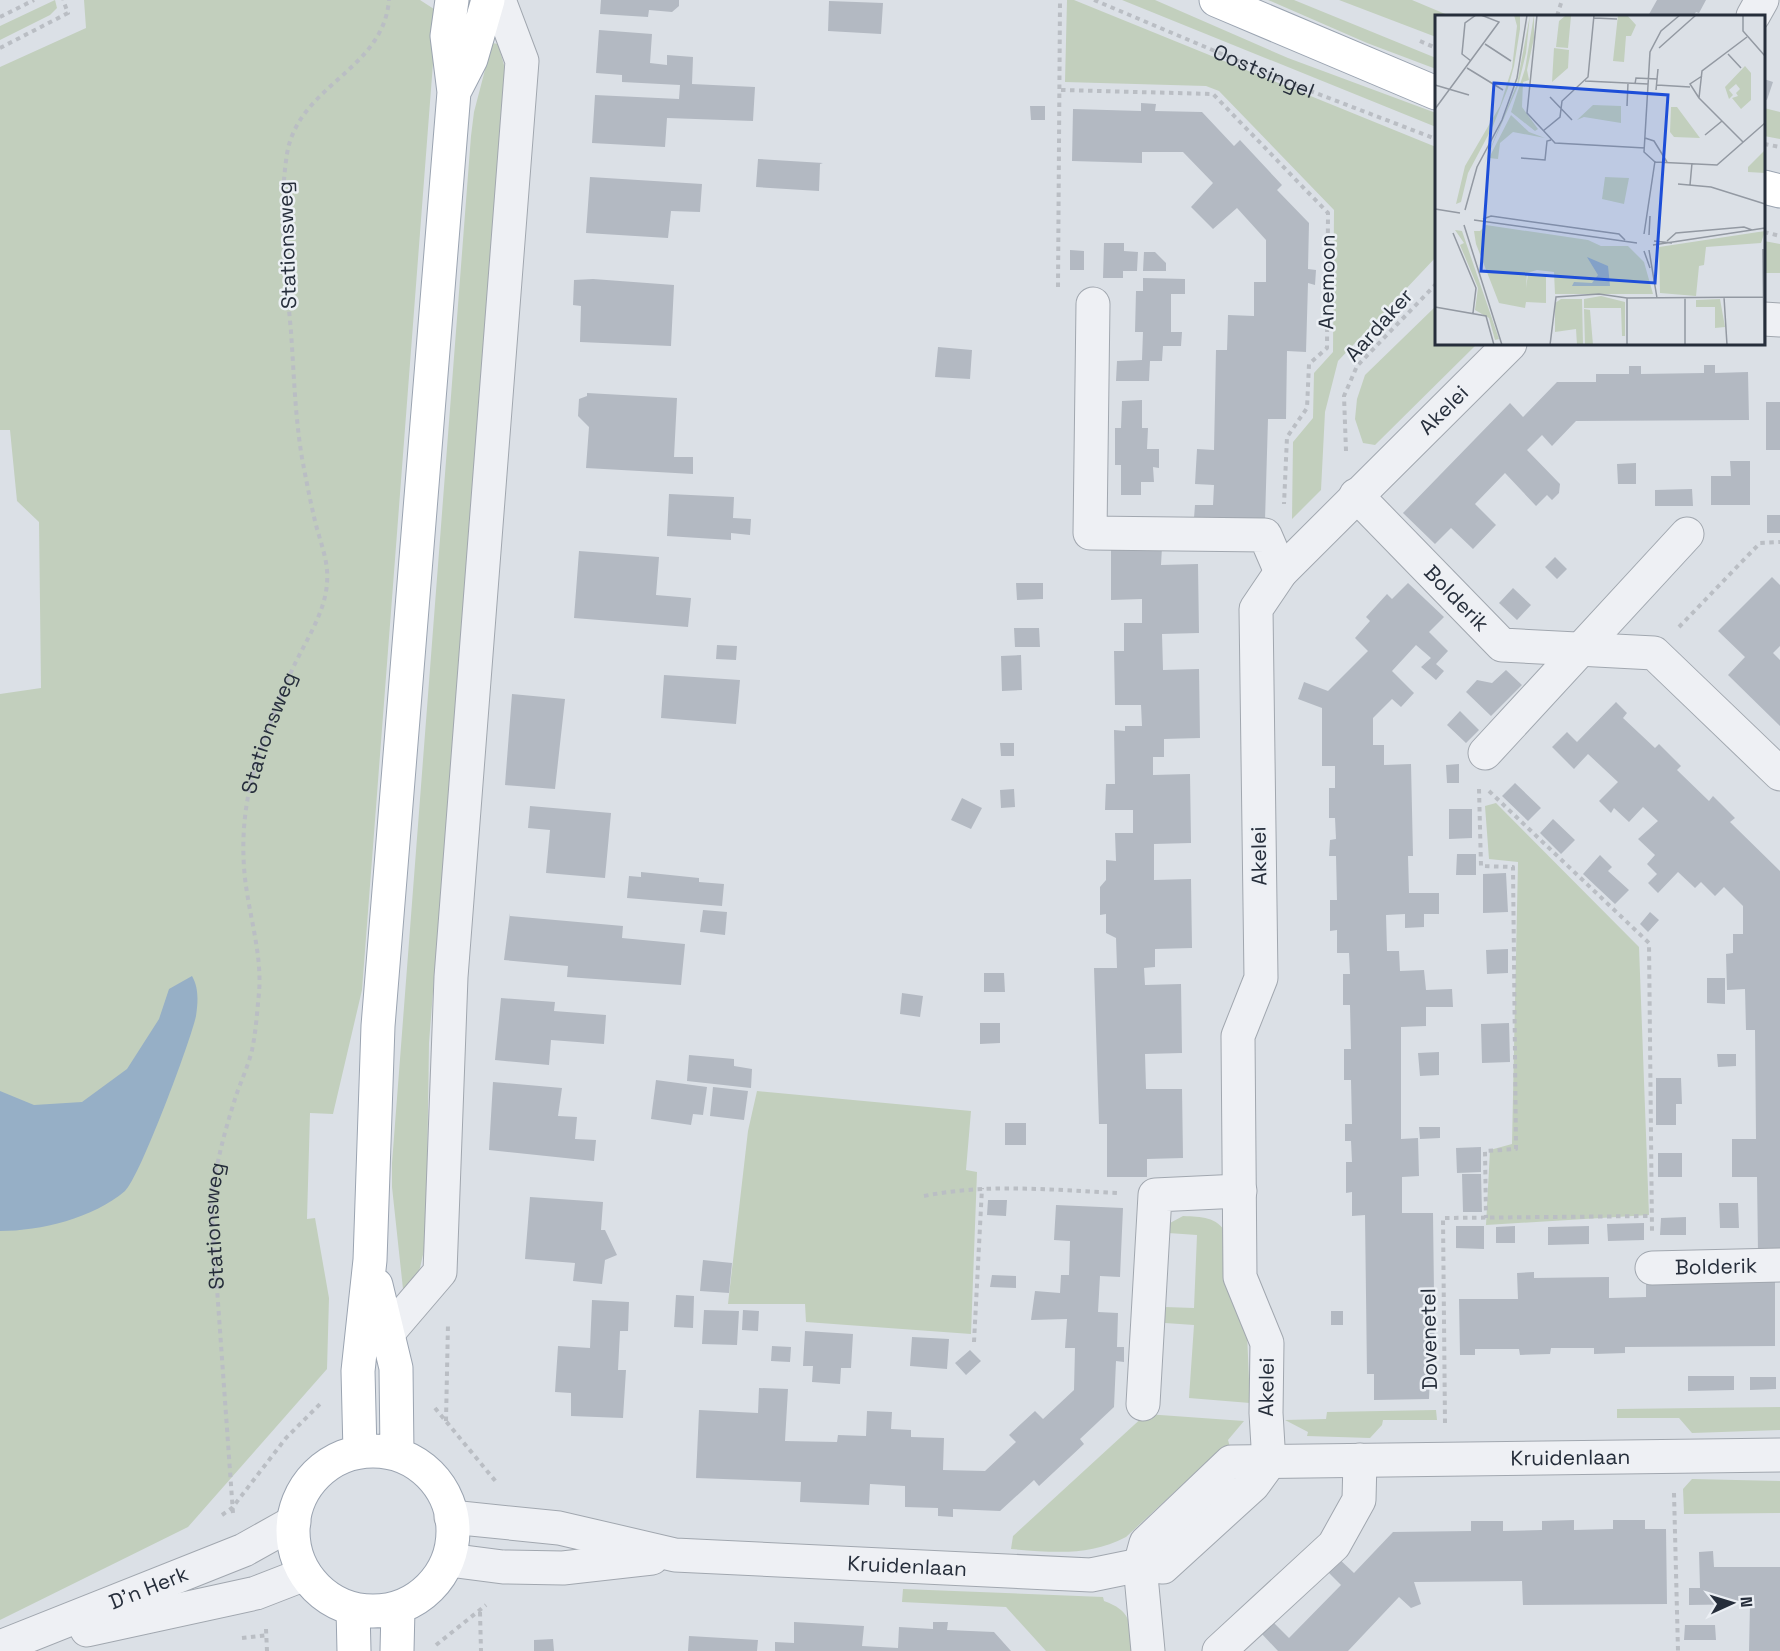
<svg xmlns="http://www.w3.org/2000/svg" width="1780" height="1651" viewBox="0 0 1780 1651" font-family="'Space Grotesk',sans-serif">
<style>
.green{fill:#c2cfbd}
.water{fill:#96afc6}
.building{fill:#b3b9c2}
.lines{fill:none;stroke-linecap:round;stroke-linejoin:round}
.minor-casing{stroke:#a1a7af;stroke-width:35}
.major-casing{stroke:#9ba4b1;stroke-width:35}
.path{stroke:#babec4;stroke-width:4;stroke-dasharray:4.5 4.5;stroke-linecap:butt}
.minor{stroke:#eef0f4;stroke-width:33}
.major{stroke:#fff;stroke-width:33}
.labels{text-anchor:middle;stroke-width:5;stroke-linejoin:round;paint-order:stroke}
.street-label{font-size:21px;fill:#262e3b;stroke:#ebeff4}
.inset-road{fill:none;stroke:#9399a2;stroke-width:1.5}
.view{fill:#1d4ed8;fill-opacity:0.15;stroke:#1d4ed8;stroke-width:3}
.inset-edge{fill:none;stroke:#262e3b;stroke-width:3}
</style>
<rect width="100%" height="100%" fill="#dbe0e6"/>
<path class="green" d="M55,0L57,8L50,15L0,40V26Z
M84,0H420L437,11L362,990L333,1114L310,1113L307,1219L315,1218L329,1298L327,1369L188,1527L0,1620V694L41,688L39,522L17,501L10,430H0V67L86,28Z
M1067,0H1074L1436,147V257L1338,361L1325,412L1321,490L1292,519L1293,442L1313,418L1314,373L1333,352L1334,210L1219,91L1206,86L1065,82Z
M1122,0H1155L1288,58L1436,113V127Z
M1268,0H1294L1436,58V69L1367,43Z
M1339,0H1412L1450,16H1436V37Z
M492,43L498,44L504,65V86L429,1043L426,1241L420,1268L407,1289H403L392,1187V1163L471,136L474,112Z
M1764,108L1780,112V139L1764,136Z
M1764,241L1780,244V273H1764Z
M1436,306V344H1477L1375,445L1363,443L1355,419L1357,399L1365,375Z
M1496,803L1639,947L1649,1215L1486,1225L1490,1150L1512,1144L1518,862L1489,859L1485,806Z
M757,1091L971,1111L966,1170L977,1172L971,1334L806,1322L805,1304H728L748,1131Z
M1183,1216C1202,1217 1216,1216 1227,1234L1247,1333L1250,1403L1189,1398L1194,1325L1165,1323V1307L1194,1308L1197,1235L1168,1233L1170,1223Z
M1780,1407V1430L1692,1433L1679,1418H1617V1409Z
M1436,1410L1437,1420H1383L1382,1425L1370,1438L1307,1436L1308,1432L1285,1420L1326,1419L1327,1412Z
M1146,1414L1244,1421L1228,1440L1230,1447L1211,1458L1126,1537C1088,1557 1052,1552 1011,1549L1013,1536Z
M1692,1479L1780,1481V1513L1684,1514L1683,1489Z
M903,1589L1103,1597L1104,1601C1132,1611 1131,1624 1131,1651H1046L1006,1607L902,1602Z"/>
<path class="water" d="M192,976C199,988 198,1002 196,1016C191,1040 140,1177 125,1191C93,1218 41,1231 0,1231V1091L34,1105L82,1102L127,1069L159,1019L169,989Z"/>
<path class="building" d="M601,0H679V6L672,12L649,10L648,17L600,14Z
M1657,0H1706L1699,13L1696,12L1693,16H1648Z
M829,1L883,3L881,34L828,31Z
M599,30L652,34L650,63L667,65V55L693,57L692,84L755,87L753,121L667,118L665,147L592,143L595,95L679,99L680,85L622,82V75L596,73Z
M1764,79L1773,82L1767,100L1764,99Z
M1141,103L1156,104L1155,111L1202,112L1234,146L1240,140L1282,185L1277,190L1309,223L1308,269L1316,270L1315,285L1308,283L1306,352L1287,351L1286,419H1268L1265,520L1194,518L1195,505H1213L1214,485L1195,484L1197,449L1214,450L1216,350H1227L1228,315L1254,316V282H1266V240L1237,208L1213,229L1191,207L1213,183L1183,152H1142V163L1072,161L1073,109L1141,111Z
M1030,106H1045V120H1031Z
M758,159L823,163L820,164L819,191L756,187Z
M590,177L702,184L700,212L671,211L668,238L586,233Z
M1104,243H1124V251L1138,252L1137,271H1123V278H1103Z
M1070,250L1084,251V270H1070Z
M1144,252H1155L1166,263V271H1143Z
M1143,278L1185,279V294H1171V332H1182L1181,346H1163L1162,361H1150L1149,381H1116L1117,361L1142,360L1143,332H1135L1136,291H1143Z
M593,279L674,285L671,346L580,342L581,306L573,305L574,280Z
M938,347L972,350L970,379L935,377Z
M1704,365H1715V373L1748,372L1749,420L1576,421L1552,446L1542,435L1527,450L1560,484L1559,493L1552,500L1547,495L1536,506L1505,473L1475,504L1496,525L1473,549L1451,528L1435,544L1403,513L1510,403L1523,417L1557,382H1596V374H1629V366H1641V374L1704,373Z
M587,393L677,398L674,457H693V474L586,468L589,427L578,416L579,399L587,396Z
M1142,400V428H1148L1147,449H1159V468L1153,467L1154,482H1141V495H1121V465H1115V428H1121L1122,401Z
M1766,402H1780V450H1766Z
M1730,461H1750V505H1711V476H1731Z
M1636,463V484H1618L1617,464Z
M1692,489L1693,506H1655V490Z
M669,494L734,497L733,518L751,519L750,535L731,533V540L667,536Z
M1767,515H1780V533H1767Z
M1111,547H1162L1161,565L1198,564L1199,633L1162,634L1163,670L1199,669L1200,738L1164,739V757H1153V775L1190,774L1191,843L1154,844V880L1191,879L1192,948L1155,949V967L1144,968L1145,985L1181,984L1182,1053L1145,1054L1146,1089H1182L1183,1158L1147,1159V1177H1107V1124H1099L1094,968H1117L1116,938L1106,933V914L1100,915V887L1106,880V860L1116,861L1115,833H1133V810H1105L1106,784H1115L1114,730L1125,731V726H1142L1141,705H1115L1114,651H1124V623H1142V599L1111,600Z
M579,551L659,557L656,595L691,598L688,627L574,618Z
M1555,557L1567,569L1557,579L1545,567Z
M1772,577L1780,585V646L1773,653L1780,660V726L1728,675L1745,657L1718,631Z
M1016,583H1043V599L1017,600Z
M1408,583L1444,617L1429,632L1448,651L1436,664L1444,671L1436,680L1421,667L1431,658L1416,645L1392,671L1414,693L1401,707L1392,699L1373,718V745H1384V765L1411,764L1413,856H1408L1409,893H1439V914H1424V927L1405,928V914L1386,915L1387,951H1399L1400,971L1424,970L1426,990L1452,989L1453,1007H1426V1026L1401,1027V1139L1418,1138L1419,1176L1402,1177V1213H1433L1435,1374H1430L1429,1399L1374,1400V1374H1367L1365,1215L1352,1216V1192L1346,1193V1162H1352L1351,1141H1345V1124H1352L1351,1080H1344V1049H1351L1350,1005H1343V974H1350L1349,953H1337V930L1330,931V900H1337L1336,856H1329L1330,840L1336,839L1335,818H1329V788H1335V766H1322V708L1298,699L1304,682L1328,691L1368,651L1355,638L1370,621L1366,617L1387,594L1392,599Z
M1513,588L1531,605L1517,620L1499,603Z
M1014,628H1039L1040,647H1015Z
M717,645L737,646L736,660L716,659Z
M1021,655L1022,690L1002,691L1001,656Z
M1506,670L1522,685L1491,716L1466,692L1477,680L1492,683Z
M664,675L740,680L736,724L661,718Z
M512,694L565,699L555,789L505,785Z
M1616,702L1627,713L1623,718L1655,748L1659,744L1681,766L1677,770L1709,801L1713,796L1735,818L1730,822L1780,871V1253H1758L1757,1177H1732V1139H1756L1755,1030H1746L1745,989L1727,990L1726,954L1733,953V934H1743V906L1724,887L1715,896L1701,882L1695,888L1678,872L1658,893L1648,883L1657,874L1647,864L1655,855L1638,839L1658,821L1643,807L1629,822L1614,808L1611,813L1599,801L1618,782L1588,754L1574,769L1552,747L1567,732L1577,742Z
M1460,711L1479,730L1466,743L1447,725Z
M1000,743H1014V756H1001Z
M1459,764V783H1447L1446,765Z
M1515,783L1541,808L1528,821L1502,796Z
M1014,789L1015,807L1001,808L1000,790Z
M962,798L982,808L971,829L951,820Z
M530,806L611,813L605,878L546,873L550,830L528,828Z
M1449,809H1472V838L1449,839Z
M1553,819L1575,840L1561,854L1540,833Z
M1457,854H1476V875H1456Z
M1600,855L1612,867L1608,871L1629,890L1615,904L1583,874Z
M641,872L699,878V882L724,884L722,906L627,898L629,876L641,877Z
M1506,873L1508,912L1483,913V874Z
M703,910L727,912L725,935L700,932Z
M1650,912L1659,920L1648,932L1640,924Z
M510,913V916L623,926L622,938L685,944L681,985L567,977L568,966L504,960Z
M1508,949V973L1487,974L1486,950Z
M984,973H1004L1005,992H984Z
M1707,978H1725V1004L1707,1003Z
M902,993L923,996L920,1017L900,1014Z
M501,998L555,1002L554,1011L606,1015L604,1044L551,1040L549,1065L495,1060Z
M980,1023H1000V1043L980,1044Z
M1509,1023L1510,1062L1482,1063L1481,1024Z
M1439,1052V1075L1420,1076L1418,1053Z
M1717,1054H1736V1066L1718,1067Z
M689,1055L734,1059V1066L752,1069L751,1088L687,1081Z
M1656,1078H1681L1682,1104H1676V1125H1656Z
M656,1080L707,1087L703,1115L693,1114L691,1125L651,1119Z
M493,1082L562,1088L558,1116L577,1117L575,1139L596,1140L594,1161L489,1150Z
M713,1087L748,1091L744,1120L710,1116Z
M1005,1123H1026V1145H1005Z
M1419,1127H1440V1138L1420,1139Z
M1481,1147V1172L1457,1173L1456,1148Z
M1658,1153H1682V1177H1658Z
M1462,1174H1481L1482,1212H1463Z
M530,1197L603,1202L601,1230H605L617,1255L605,1260L602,1284L573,1281L575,1263L525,1259Z
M988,1200H1007L1006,1216L987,1215Z
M1719,1203H1738L1739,1228H1720Z
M1056,1205L1123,1208L1120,1277L1100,1276L1098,1312L1118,1313L1117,1347H1124V1362L1116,1361L1114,1407L1080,1439L1084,1444L1039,1486L1034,1480L1000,1511L953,1509V1517L938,1516V1508L905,1507V1486L870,1484L869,1505L800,1502L801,1482L696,1478L699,1410L758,1413L759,1388L788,1389L785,1441L837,1442L838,1435L866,1436L867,1411L892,1412L891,1429L911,1430V1437L944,1438L943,1470L985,1471L1016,1442L1009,1435L1035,1411L1043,1419L1074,1390L1075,1348H1065L1067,1319L1031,1320L1035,1291L1060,1293L1061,1275H1069L1070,1241L1054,1240Z
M1686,1217V1235H1660L1661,1218Z
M1644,1223V1240L1608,1241L1607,1224Z
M1456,1226H1484V1249L1456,1248Z
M1515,1226V1243H1496V1227Z
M1589,1226V1244L1548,1245V1227Z
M703,1260L732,1263L729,1293L700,1291Z
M1534,1272V1278L1609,1277V1298L1646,1297V1279L1775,1278V1346L1625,1347V1353L1594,1354V1348H1551L1550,1354L1520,1355L1519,1349H1475V1355H1460L1459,1299H1518L1517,1273Z
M992,1275L1016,1276V1288L990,1287Z
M676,1295L694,1296L693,1328L674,1327Z
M592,1300L629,1302L628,1331H620L618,1370H626L623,1418L571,1416V1393L555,1392L558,1346L590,1348Z
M704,1310L739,1311L737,1345L702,1344Z
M743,1310L759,1311L758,1331L742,1330Z
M1331,1311H1343V1325H1331Z
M805,1331L853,1334L851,1368H841L840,1384L812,1382L813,1366H803Z
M912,1337L949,1339L947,1369L910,1366Z
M772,1346L791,1347L790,1362L771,1361Z
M970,1350L981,1361L966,1375L955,1363Z
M1688,1376H1734V1390L1688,1391Z
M1750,1377H1776V1389L1750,1390Z
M1574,1520V1530L1613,1529V1520H1645V1529H1666L1667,1604L1523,1605L1522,1581L1414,1582L1421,1604L1411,1608L1399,1597L1348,1651H1278L1261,1633L1272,1621L1289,1638L1341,1585L1324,1568L1336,1556L1354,1573L1393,1532L1471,1531V1521H1503V1531L1542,1530V1521Z
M1713,1551L1714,1567H1780V1651H1749L1750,1604L1689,1605V1588H1700L1699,1552Z
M794,1622L864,1626L862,1646L898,1648L899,1627L933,1629V1622H948L947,1630L994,1632L1011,1651H775V1642L794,1643Z
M1685,1625H1715L1716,1640H1684Z
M689,1636L758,1640L757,1651H688Z
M553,1639L554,1651H534V1640Z"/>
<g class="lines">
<defs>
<g id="minor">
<path d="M1753,16L1762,0"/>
<path d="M1093,304L1090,533L1265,535L1281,572"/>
<path d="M1764,319L1780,320"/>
<path id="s3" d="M1356,495L1502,645L1654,653L1780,774"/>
<path d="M1485,753L1687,534"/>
<path id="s4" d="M1652,1268L1780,1265"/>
<path d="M387,1334L440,1272L451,977L522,61L499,0"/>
<path d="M1143,1404L1155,1195L1240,1191"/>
<path id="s5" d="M1269,1463L1266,1413L1267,1343L1240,1277L1238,1036L1261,978L1256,609L1281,572L1510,344"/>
<path id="s6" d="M451,1517L559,1528L675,1555L1091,1575L1140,1565L1163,1567L1253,1485L1269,1463"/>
<path d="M449,1560L503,1567L563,1568L652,1558"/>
<path d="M87,1630L256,1593L305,1574"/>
<path id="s7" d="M0,1647L244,1550L294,1522"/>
<path id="s8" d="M1148,1651L1140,1565L1146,1543L1231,1462L1780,1455"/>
<path d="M1219,1651L1334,1545L1359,1500L1360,1460"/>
</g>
<path id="major" d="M1216,0L1436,93
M454,92L471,59L488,0
M1764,187L1780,191
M376,1285L396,1368L397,1454
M293 1531a80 80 0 1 1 160 0a80 80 0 1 1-160 0Z
M360,1452L358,1371L370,1260L378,1026L454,92L447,36L452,0
M353,1609L354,1651
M397,1651L398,1609"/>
</defs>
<use href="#minor" class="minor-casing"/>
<use href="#major" class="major-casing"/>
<g class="path">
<path id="s1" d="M1094,0L1300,87L1436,139"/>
<path d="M1557,16L1562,0"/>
<path d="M0,17L34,0"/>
<path d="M1420,41L1436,48"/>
<path d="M0,48L68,13L63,0"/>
<path d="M1061,90L1213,94L1328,213L1327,348L1309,364L1307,408L1287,437L1284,504"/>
<path d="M1764,144L1780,147"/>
<path d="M1764,232L1780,236"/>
<path d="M1058,287L1060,0"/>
<path d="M1346,451L1344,396L1357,366L1436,284"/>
<path d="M1679,627L1760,543L1780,542"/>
<path d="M1479,789L1481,866L1513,867L1516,1149L1485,1151L1486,1218"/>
<path d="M1489,791L1649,943L1652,1231"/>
<path d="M924,1196C989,1183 1052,1190 1117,1193"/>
<path d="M974,1342L982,1188"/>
<path d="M435,1408L497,1483"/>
<path d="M446,1421L448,1323"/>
<path d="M1445,1423L1443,1218L1651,1216"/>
<path d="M1674,1493L1678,1651"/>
<path id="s2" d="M233,1513L211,1204C215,1168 224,1133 235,1099C240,1083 248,1067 252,1050C256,1032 257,1012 259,993C262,957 251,922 246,886C241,851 243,813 252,779C261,745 275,709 289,677C301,647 325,616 327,583C329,561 320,542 315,521C310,500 306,479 302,458C295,416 294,374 291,332C286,274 278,211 287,154C298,85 383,71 389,0"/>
<path d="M222,1515L232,1508L286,1438L320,1404"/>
<path d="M480,1612L481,1651"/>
<path d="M266,1629L267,1651"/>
<path d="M242,1638L268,1635"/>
<path d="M436,1645L486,1605"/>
</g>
<use href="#minor" class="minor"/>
<use href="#major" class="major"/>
</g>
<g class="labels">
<g class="street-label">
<text dy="7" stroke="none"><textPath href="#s1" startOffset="184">Oostsingel</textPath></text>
<text transform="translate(287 245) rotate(-92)" y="7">Stationsweg</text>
<text transform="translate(1327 282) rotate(-89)" y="7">Anemoon</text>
<text transform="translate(1379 325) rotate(-48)" y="7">Aardaker</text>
<text dy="7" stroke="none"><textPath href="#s5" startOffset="1138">Akelei</textPath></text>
<text dy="7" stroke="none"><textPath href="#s3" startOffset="144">Bolderik</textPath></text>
<text dy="7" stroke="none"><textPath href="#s2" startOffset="792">Stationsweg</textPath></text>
<text transform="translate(1259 856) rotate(-91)" y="7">Akelei</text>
<text dy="7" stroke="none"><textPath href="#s2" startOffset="288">Stationsweg</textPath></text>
<text dy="7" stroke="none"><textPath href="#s4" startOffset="64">Bolderik</textPath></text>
<text transform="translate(1429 1339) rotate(-91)" y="7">Dovenetel</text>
<text dy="7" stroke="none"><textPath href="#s5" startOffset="76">Akelei</textPath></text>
<text dy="7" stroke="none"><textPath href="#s8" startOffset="566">Kruidenlaan</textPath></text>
<text dy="7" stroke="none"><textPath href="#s6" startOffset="460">Kruidenlaan</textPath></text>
<text dy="7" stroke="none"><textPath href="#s7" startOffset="160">D'n Herk</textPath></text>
</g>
</g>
<g transform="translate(1435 15)">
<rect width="330" height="330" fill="#dbe0e6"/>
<path d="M79,0H85V14L79,51L73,73L58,111L33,158L26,187L21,189L30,151L65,91L77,53L82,11ZM95,0L91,38L83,71L47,154L82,69ZM99,0V23L92,55L94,65L88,67L87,92L103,114L100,116L76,97L90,54ZM183,0H192L201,10L196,21H191L189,47L178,46ZM130,1H136L133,33L121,32L124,6ZM119,33L134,35L133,53L117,67ZM310,51L316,58V85L306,94L297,83L303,81L301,78L305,74L301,69L294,75L298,80L294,84L290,72ZM158,90L186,91V108L149,102L142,105ZM236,92H242L265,123L239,122L235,117ZM76,100L94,117L110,123L78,117L65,128L63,144L54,143ZM330,135V158L313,157V152ZM170,162L194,163L189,189L167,184ZM51,210L153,225L166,231H193L209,247L218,279H120L119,257L102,255L92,258L91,273L93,259L111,260V288L91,287L90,293L64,288L41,229L39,216H45ZM20,215L27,216L64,324L60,325L54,303L40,295L43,273L25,230L29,228ZM330,216L326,228L271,232L269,250L264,251L261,281L225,278L224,232ZM166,281L190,287V321H187L186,293H149V284ZM126,284H147L148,330H142L141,314L120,317V288ZM285,284L290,312L280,313V292H261V285ZM149,294L155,295L158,330H150Z" fill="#c2cfbd"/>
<path d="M152,242L173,251L175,271H137L139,267L157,268L163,260Z" fill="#96afc6"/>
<path class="inset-road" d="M102,0L92,98L120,128L210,133M308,0V16L330,41M159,3L182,4M50,29L76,46M224,33L261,0M293,39L306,53M36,46L27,39L30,8L41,0M32,53L68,75M150,66L213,69M200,69L201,63L222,64M0,70L34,80M222,70L255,72M221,75L223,54M115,82L137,105M264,83L255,69L267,61M192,91L193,68M0,94L64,7L46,0M108,116L125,102L127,86L153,62L159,0M270,120L287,106M210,123L219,126L232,147M308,127L264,83L267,56L312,22M86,143L110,145L112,126L116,125M220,147L209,137L215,37L226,16L245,0M220,147L282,150L330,108M243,169L276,172L330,189M255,170L257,148M0,194L25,198M30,195L42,152L67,105L82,63L92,0M48,204L56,201L184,219L190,225M39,205L202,228M29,210L67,330M18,218L41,273L38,298M209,219L220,146M214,220L215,201M219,226L237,228M232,226L241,218L309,212L317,215M218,230L330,213M328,234L329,330M214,235L222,283M209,236L215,253M289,282L292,330M192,283V330M250,283V330M0,292L51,301L59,330M115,330L121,282L164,279L192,283L328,282"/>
<path class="view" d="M59,68L233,80L220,268L46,256Z"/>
<rect width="330" height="330" class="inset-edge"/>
</g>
<g transform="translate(1732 1603) rotate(86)" stroke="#ebeff4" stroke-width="4.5" paint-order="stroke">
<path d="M0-4.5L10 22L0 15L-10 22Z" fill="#262e3b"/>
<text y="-9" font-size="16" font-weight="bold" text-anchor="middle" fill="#262e3b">N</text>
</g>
</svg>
